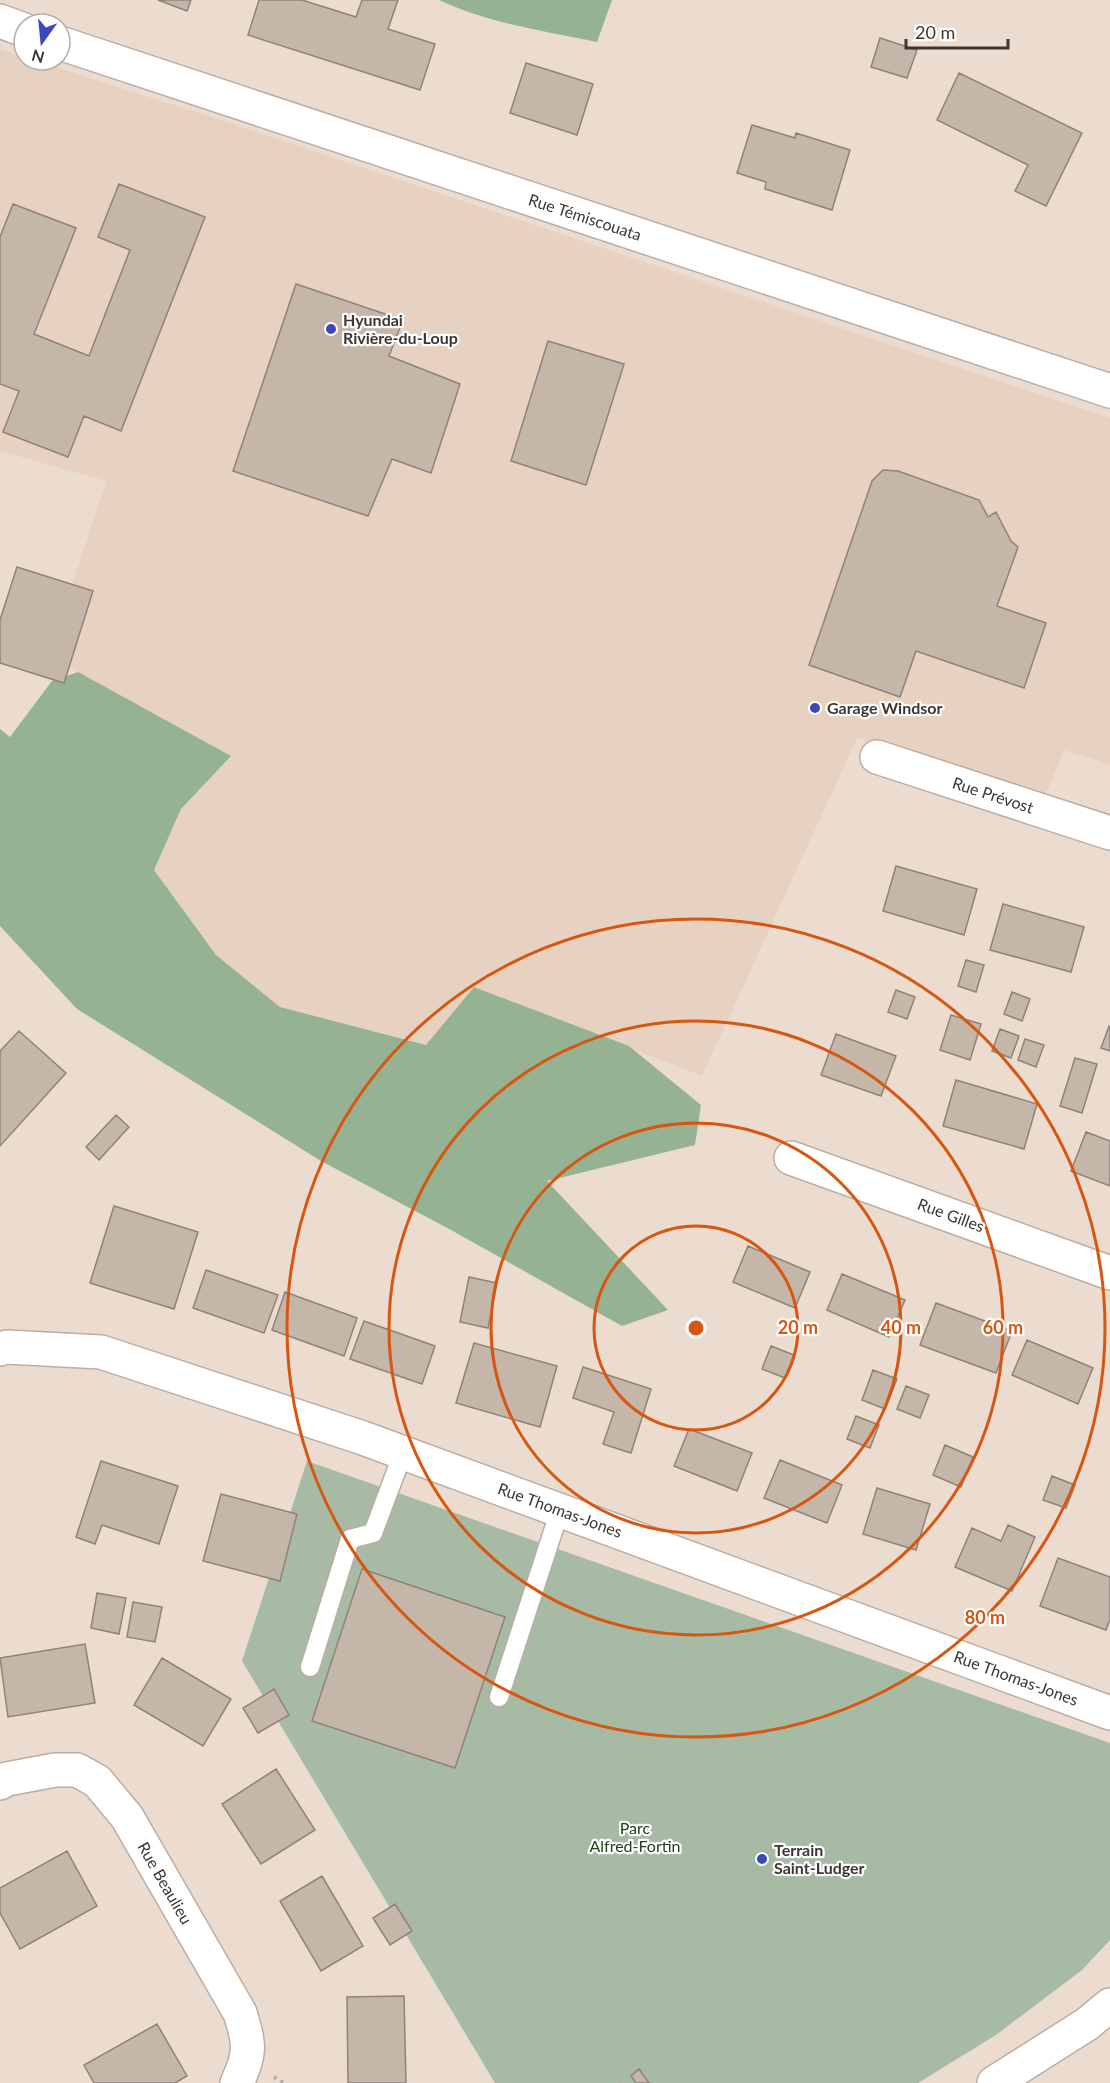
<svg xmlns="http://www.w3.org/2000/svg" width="1110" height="2083" viewBox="0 0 1110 2083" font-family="Lato,sans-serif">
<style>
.built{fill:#e7d1c0}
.green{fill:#a7baa4}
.forest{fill:#95b292}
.building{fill:#c5b6aa;stroke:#908277;stroke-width:1.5}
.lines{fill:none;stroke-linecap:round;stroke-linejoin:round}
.lane-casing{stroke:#bcada2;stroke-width:21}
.street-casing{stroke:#bcada2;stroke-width:36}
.secondary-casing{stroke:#bcada2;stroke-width:36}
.path{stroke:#b7aaa0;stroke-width:4;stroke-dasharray:3 4.5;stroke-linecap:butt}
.lane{stroke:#fff;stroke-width:18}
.street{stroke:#fff;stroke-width:33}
.secondary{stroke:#fff;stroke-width:33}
.ring{fill:none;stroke:#d75610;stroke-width:3}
.poi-dot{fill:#3a48bb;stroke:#fff;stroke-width:2}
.labels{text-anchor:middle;stroke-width:4.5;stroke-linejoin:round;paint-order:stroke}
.street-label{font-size:16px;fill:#3c3632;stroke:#fff}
.poi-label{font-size:16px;font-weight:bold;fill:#3c3632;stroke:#fff;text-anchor:start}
.park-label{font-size:16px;fill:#1a4316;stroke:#fff}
.centre{fill:#d75610;stroke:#fff;stroke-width:3}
.ring-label{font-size:18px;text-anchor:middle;font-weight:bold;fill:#d75610;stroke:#fff;stroke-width:4.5;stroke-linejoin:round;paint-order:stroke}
</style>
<rect width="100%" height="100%" fill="#ecdcd0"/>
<path class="built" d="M0,49L24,57V60H34L221,120L1110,418V765L1064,750L1044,799L857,738L702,1076L474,987L427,1045L280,1007L216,955L154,870L181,809L231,756L78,672L50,654L106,481L0,451Z"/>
<path class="green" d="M307,1461L1110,1743V1940L1082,1970L996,2035L918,2083H495L242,1661Z"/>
<path class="forest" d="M439,0H612L597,42C544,31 488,23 439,0Z
M78,672L231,756L181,809L154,870L216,955L280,1007L426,1045L474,987L629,1046L701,1105L695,1145L547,1181L668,1310L622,1326L451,1230L321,1161L77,1009L0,926V729L10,737L52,681Z"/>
<path class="building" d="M158,0H191L187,11Z
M259,0H302L356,17L362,0H398L388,29L435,44L420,90L248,35Z
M880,38L917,50L907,78L871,67Z
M526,63L593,84L577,135L510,113Z
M959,73L1082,133L1046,206L1015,191L1028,165L937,120Z
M752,125L795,138L796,133L850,150L832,210L765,189L766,182L737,173Z
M119,184L205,217L121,431L84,416L68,457L3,432L19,391L0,384V237L13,204L76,228L34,334L89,356L130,250L98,237Z
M296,284L403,320L389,356L460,384L431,473L392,459L368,516L233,471Z
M548,341L624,364L586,485L511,461Z
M883,470L898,471L979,500L988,517L996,512L1011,541L1018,547L997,606L1046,623L1024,688L916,651L900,697L809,665L872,481Z
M17,567L93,591L64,683L0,663V620Z
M896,866L977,889L964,935L883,911Z
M1003,904L1084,927L1071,972L990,950Z
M966,960L984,965L976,992L958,986Z
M896,990L915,997L907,1019L888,1012Z
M1012,992L1030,999L1022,1021L1004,1014Z
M951,1015L981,1024L970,1060L940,1050Z
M1109,1026L1110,1027V1051L1101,1048Z
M1000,1029L1019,1036L1011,1058L992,1051Z
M19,1031L66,1073L0,1146V1051Z
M836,1034L896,1056L881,1096L821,1075Z
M1025,1039L1044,1045L1036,1067L1018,1060Z
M1075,1058L1097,1064L1082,1113L1060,1106Z
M956,1080L1037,1104L1024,1149L943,1126Z
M116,1115L129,1127L99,1160L86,1147Z
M1086,1132L1110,1141V1186L1071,1171Z
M114,1206L198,1232L174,1309L90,1283Z
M748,1246L810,1272L795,1308L733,1282Z
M206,1270L278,1295L264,1333L193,1308Z
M842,1274L905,1300L889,1337L827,1310Z
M469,1277L497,1283L488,1328L460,1322Z
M285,1292L357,1318L344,1356L272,1330Z
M936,1303L1012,1331L996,1373L920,1345Z
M364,1321L435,1346L422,1384L350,1359Z
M1027,1340L1093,1368L1078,1404L1012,1375Z
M474,1343L557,1366L540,1427L456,1403Z
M771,1346L794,1355L785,1378L762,1369Z
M583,1367L651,1389L631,1453L603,1444L614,1412L573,1398Z
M873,1370L897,1379L885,1409L862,1400Z
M906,1386L929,1395L920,1418L897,1409Z
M856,1416L879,1425L870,1448L847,1439Z
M689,1429L752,1453L737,1491L674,1466Z
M945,1445L973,1457L961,1487L933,1475Z
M780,1460L842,1485L827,1523L764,1498Z
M101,1461L178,1486L159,1544L102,1525L95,1544L76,1537Z
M1052,1476L1075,1485L1066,1508L1043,1500Z
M877,1488L930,1504L916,1550L863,1534Z
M221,1494L297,1514L280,1581L203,1561Z
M1008,1525L1035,1537L1012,1591L955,1567L972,1528L1001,1541Z
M1058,1558L1110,1577V1619L1106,1630L1040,1606Z
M362,1569L505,1617L455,1768L312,1721Z
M97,1593L126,1598L119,1634L91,1628Z
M133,1602L162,1607L155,1642L127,1637Z
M85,1644L95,1703L8,1717L0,1658Z
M162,1658L231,1699L203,1746L134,1705Z
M274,1689L289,1715L258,1733L243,1708Z
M276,1769L315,1830L261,1864L222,1804Z
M67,1851L97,1906L20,1949L0,1913V1888Z
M322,1876L363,1946L321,1971L280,1901Z
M395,1904L412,1931L390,1945L373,1918Z
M404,1996L406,2083H348L347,1997Z
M157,2024L187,2076L175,2083H94L84,2065Z
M639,2069L649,2083H636L631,2076Z"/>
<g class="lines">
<defs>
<path id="lane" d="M310,1667L350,1539L373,1533L403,1453
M499,1697L560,1510"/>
<path id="street" d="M877,757L1110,833
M791,1158L1110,1273
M0,1349L7,1347L101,1352L363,1438L1110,1713
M0,1783L7,1779L55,1770H77L97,1781L127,1817L240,2013C250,2044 251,2053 237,2083"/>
<path id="secondary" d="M0,21L24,30
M60,43L1110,391
M994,2083L1087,2024L1110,2005"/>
</defs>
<use href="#lane" class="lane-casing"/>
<use href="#street" class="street-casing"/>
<use href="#secondary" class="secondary-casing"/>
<path class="path" d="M615,2076L620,2083
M274,2077L284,2083"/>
<use href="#lane" class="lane"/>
<use href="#street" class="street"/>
<use href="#secondary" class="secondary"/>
</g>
<g class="ring">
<circle cx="696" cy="1328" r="102"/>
<circle cx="696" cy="1328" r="205"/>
<circle cx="696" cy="1328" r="307"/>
<circle cx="696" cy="1328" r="409"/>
</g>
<g class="poi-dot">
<circle cx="331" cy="329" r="6"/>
<circle cx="815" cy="708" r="6"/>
<circle cx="762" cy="1859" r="6"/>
</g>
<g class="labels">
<g class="street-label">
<text transform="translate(585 217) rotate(18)" y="6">Rue Témiscouata</text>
<text transform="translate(993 795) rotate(18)" y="6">Rue Prévost</text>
<text transform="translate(951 1215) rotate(20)" y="6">Rue Gilles</text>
<text transform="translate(560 1510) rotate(20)" y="6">Rue Thomas-Jones</text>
<text transform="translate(1016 1678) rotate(20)" y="6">Rue Thomas-Jones</text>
<text transform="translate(165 1883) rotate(60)" y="6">Rue Beaulieu</text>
</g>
<g class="poi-label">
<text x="343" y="326">Hyundai<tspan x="343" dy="18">Rivière-du-Loup</tspan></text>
<text x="827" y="714">Garage Windsor</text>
<text x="774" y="1856">Terrain<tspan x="774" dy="18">Saint-Ludger</tspan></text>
</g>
<g class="park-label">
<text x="635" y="1834">Parc<tspan x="635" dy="18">Alfred-Fortin</tspan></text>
</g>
</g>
<circle cx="696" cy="1328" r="9" class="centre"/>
<g class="ring-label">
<text x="798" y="1334">20 m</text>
<text x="901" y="1334">40 m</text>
<text x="1003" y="1334">60 m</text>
<text x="985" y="1624">80 m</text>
</g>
<g transform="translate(42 42) rotate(195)"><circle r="28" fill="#ffffff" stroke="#b1afad" stroke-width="1.5"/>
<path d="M0-4.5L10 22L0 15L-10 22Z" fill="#3a48bb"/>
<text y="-9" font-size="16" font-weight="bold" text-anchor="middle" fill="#3c3632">N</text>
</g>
<path d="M906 39v9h102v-9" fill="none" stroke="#3c3632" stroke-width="3"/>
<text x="915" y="39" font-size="18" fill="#3c3632" stroke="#ffffff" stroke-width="4.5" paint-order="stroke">20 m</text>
</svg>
